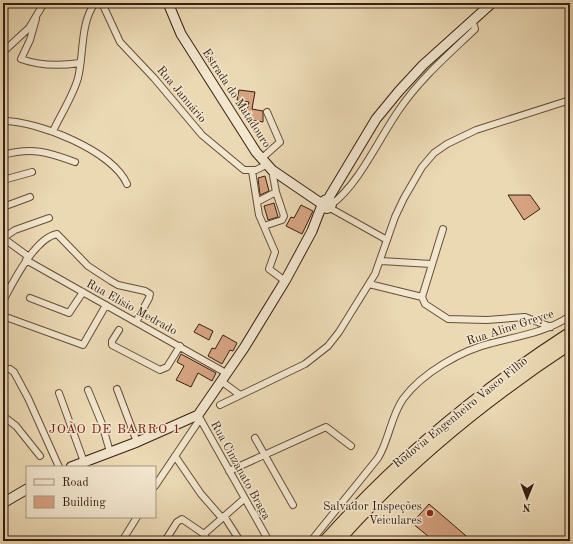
<svg xmlns="http://www.w3.org/2000/svg" width="573" height="544" viewBox="0 0 573 544" font-family="'Old Standard TT',serif">
<style>
.building{fill:#d6a381;stroke:#381f10}
.lines{fill:none;stroke-linecap:round;stroke-linejoin:round}
.minor-casing{stroke:#654e39;stroke-width:8}
.secondary-casing{stroke:#381f10;stroke-width:11}
.motorway-casing{stroke:#381f10;stroke-width:13}
.minor{stroke:#f2e6ce;stroke-width:6}
.secondary{stroke:#f2e6ce;stroke-width:9}
.motorway{stroke:#ebd9b4;stroke-width:11}
.poi-dot{fill:#8f2418;stroke:#f2e6ce;stroke-width:1.5}
.labels{text-anchor:middle;stroke-width:3;stroke-linejoin:round;paint-order:stroke}
.street-label{font-size:12px;fill:#381f10;stroke:#f2e6ce}
.poi-label{font-size:12px;fill:#381f10;stroke:#f2e6ce;text-anchor:end}
.neighbourhood-label{font-size:13px;letter-spacing:1px;fill:#7a1f14;stroke:#f2e6ce}
</style>
<rect width="100%" height="100%" fill="#ebd9b4"/>
<filter id="stains"><feTurbulence type="fractalNoise" baseFrequency=".005" numOctaves="4"/><feColorMatrix values="0 0 0 0 .2 0 0 0 0 .09 0 0 0 0 .02 0 0 0 .5 -.17"/></filter>
<radialGradient id="worn" r=".72"><stop offset=".6" stop-color="#630" stop-opacity="0"/><stop offset="1" stop-color="#630" stop-opacity=".3"/></radialGradient>
<path class="building" d="M239,90L255,92L252,109L263,111V122L245,119L249,102L237,100Z
M265,176L269,191L260,195L258,178Z
M508,195H530L540,209L524,220Z
M274,203L278,217L268,220L264,206Z
M301,205L313,211L302,234L286,226L291,217L294,218Z
M199,324L213,331L209,340L194,332Z
M223,335L237,343L233,351L230,350L222,364L208,356L212,348L215,349Z
M181,354L216,373L212,381L198,373L191,387L176,380L184,366L177,362Z
M429,504L472,541H434L412,523Z"/>
<g class="lines">
<defs>
<path id="minor" d="M102,3L120,42L154,78L202,135L244,170H256L266,165
M36,19L30,40L21,59C40,66 60,66 80,63
M3,52L29,28L44,3
M3,121C38,121 113,151 127,184
M53,131C61,114 73,96 78,78C84,54 80,23 95,3
M3,155C32,147 48,152 75,162
M261,159L280,142L267,112
M252,171L259,215L275,252L269,269L285,281
M3,180L32,172
M257,202L276,192L272,170
M332,204C360,183 380,136 401,107C421,78 449,54 475,29L472,20
M3,207L30,197
M330,208L387,240
M264,226L282,220L284,216L276,192
M3,238L15,230L49,218
M3,238L29,257
M26,260L226,373
M381,261L431,264
M369,284L422,297
M422,297L425,304L448,319L487,320L525,317L551,327
M422,297L443,229
M30,298L69,313L83,292
M3,301C13,282 35,238 57,234L88,266L111,281L118,285L145,291L150,294L149,298L136,322
M3,316L83,345L106,305
M119,330L112,341V345L160,370L167,367L180,346
M3,369H10L14,372L28,398L59,467
M221,381L240,395
M117,389L137,442
M88,390L102,424L110,452
M59,393L84,462
M220,405L305,364L328,346L339,332L375,274L395,217L404,198L422,167L434,153L447,144L476,130L570,100
M198,415L266,536
M3,416L16,426L40,456
M255,438L293,505
M175,456L201,494L222,518
M229,471L326,427L351,446
M155,486L200,419
M224,516L240,541
M204,534L244,499
M122,541L137,517
M165,541L177,522L182,519L204,534L208,541
M311,541L378,458C389,440 391,416 403,399C422,373 462,350 492,343C519,336 547,332 570,316"/>
<path id="secondary" d="M168,3L181,34L256,152L272,170L322,204
M328,199L376,119L399,91L423,65L492,3
M322.5 204a4.5 4.5 0 1 1 9 0a4.5 4.5 0 1 1-9 0Z
M71,467L137,442L198,415L244,348L285,281L312,231L322,205
M3,503L27,489"/>
<path id="motorway" d="M325,541C396,461 480,391 570,333
M338,541C405,465 486,399 570,344"/>
</defs>
<use href="#minor" class="minor-casing"/>
<use href="#secondary" class="secondary-casing"/>
<use href="#motorway" class="motorway-casing"/>
<use href="#minor" class="minor"/>
<use href="#secondary" class="secondary"/>
<use href="#motorway" class="motorway"/>
</g>
<circle class="poi-dot" cx="430" cy="513" r="4"/>
<g class="labels">
<g class="street-label">
<text transform="translate(182 94) rotate(50)" y="4">Rua Januário</text>
<text transform="translate(237 98) rotate(57)" y="4">Estrada do Matadouro</text>
<text transform="translate(132 307) rotate(29)" y="4">Rua Elísio Medrado</text>
<text transform="translate(510 327) rotate(-18)" y="4">Rua Aline Greyce</text>
<text transform="translate(460 412) rotate(-39)" y="4">Rodovia Engenheiro Vasco Filho</text>
<text transform="translate(241 470) rotate(61)" y="4">Rua Cinzanato Braga</text>
</g>
<g class="poi-label">
<text x="422" y="510">Salvador Inspeções<tspan x="422" dy="14">Veiculares</tspan></text>
</g>
<g class="neighbourhood-label">
<text x="115" y="433">JOÃO DE BARRO 1</text>
</g>
</g>
<rect width="573" height="544" fill="none" stroke="#ebd9b4" stroke-width="16"/>
<rect x="4" y="4" width="565" height="536" fill="none" stroke="#381f10" stroke-width="2"/>
<rect x="8" y="8" width="557" height="528" fill="none" stroke="#381f10"/>
<rect x="26" y="466" width="130" height="52" fill="#f2e6ce" stroke="#a89682"/>
<rect x="34" y="479" width="20" height="6" fill="#f2e6ce" stroke="#a89682"/>
<text x="62" y="486" font-size="12" fill="#381f10">Road</text>
<rect x="34" y="496" width="20" height="12" fill="#d6a381" stroke="#a89682"/>
<text x="62" y="506" font-size="12" fill="#381f10">Building</text>
<g transform="translate(527 498) rotate(181)" stroke="#f2e6ce" stroke-width="3" paint-order="stroke">
<path d="M0-3L7 15L0 10L-7 15Z" fill="#381f10"/>
<text y="-6" font-size="11" font-weight="bold" text-anchor="middle" fill="#381f10">N</text>
</g>
<rect width="100%" height="100%" filter="url(#stains)"/>
<rect width="100%" height="100%" fill="url(#worn)"/>
</svg>
